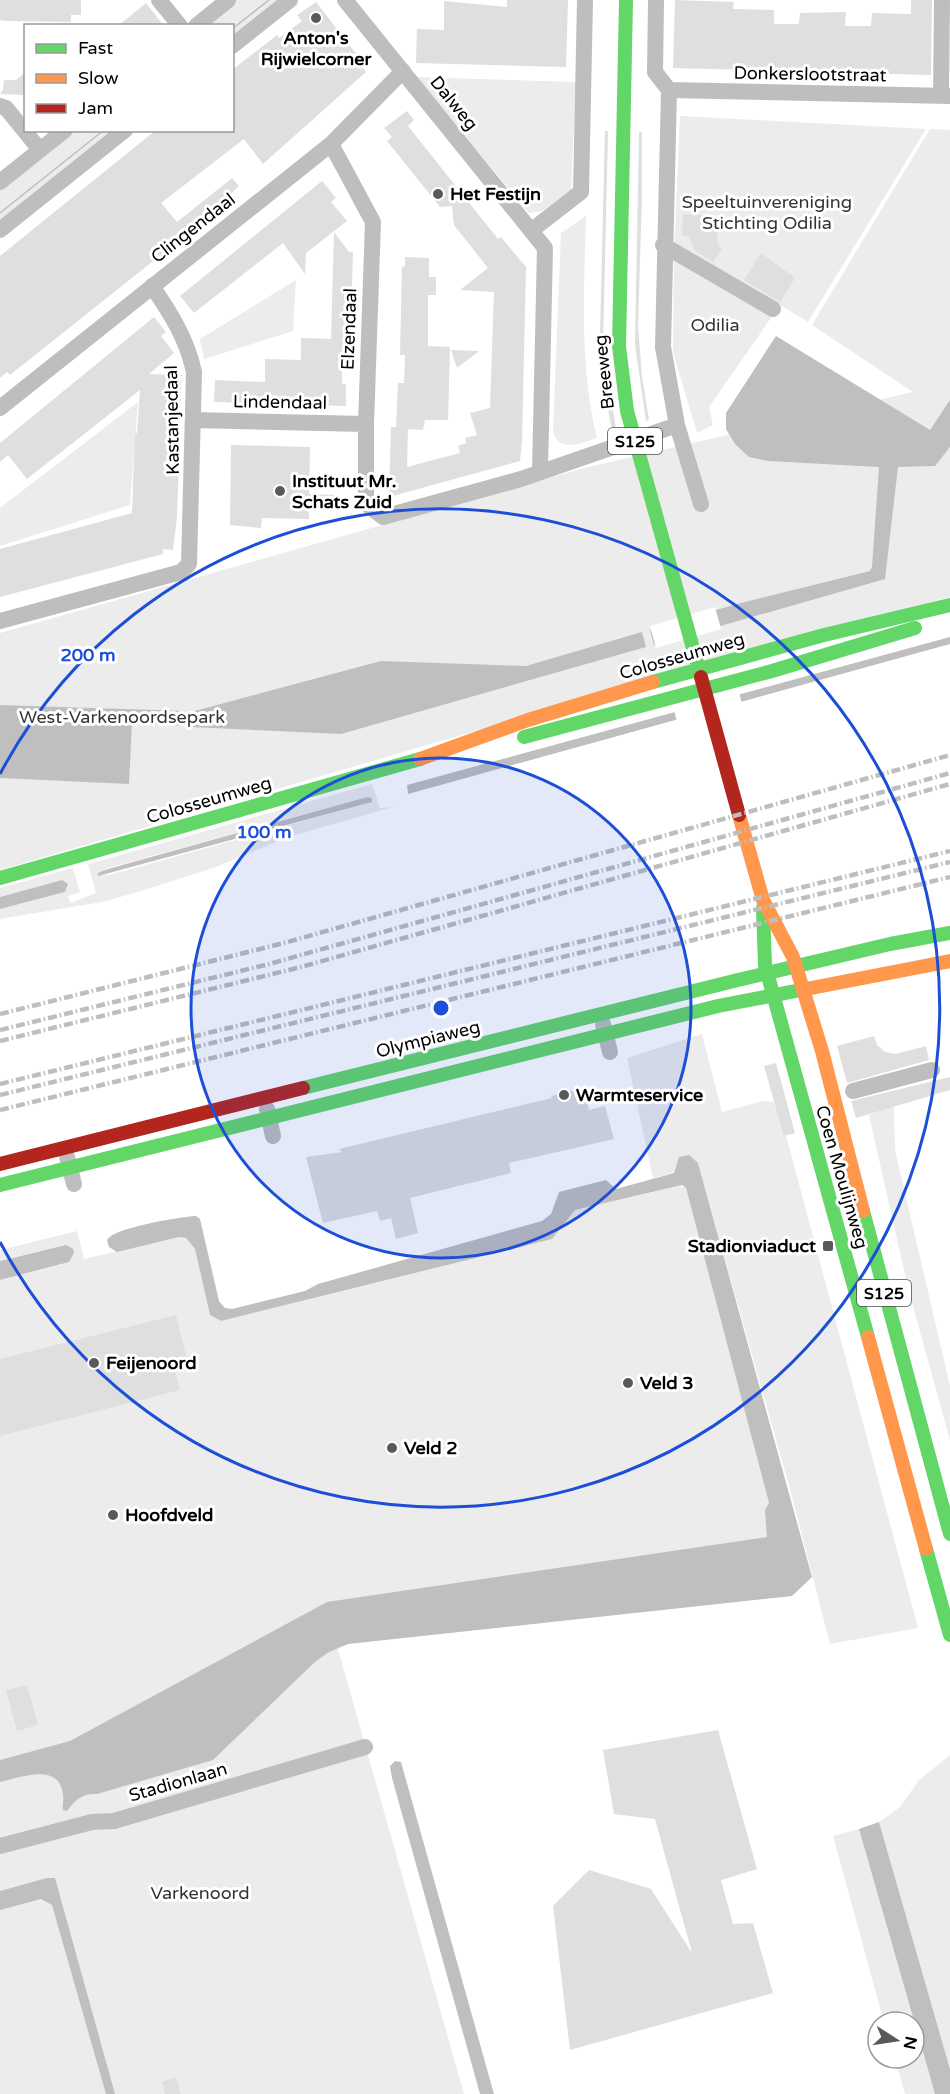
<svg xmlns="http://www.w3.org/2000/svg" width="950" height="2094" viewBox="0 0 950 2094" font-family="'Varela Round',sans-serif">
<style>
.green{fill:#ececec;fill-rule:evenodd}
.water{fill:#bfbfbf}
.pier{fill:#fff}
.building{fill:#dfdfdf}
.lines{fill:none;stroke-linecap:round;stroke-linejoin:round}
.street{stroke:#bebebe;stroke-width:16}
.fast{stroke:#63d668;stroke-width:14}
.slow{stroke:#ff974d;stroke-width:14}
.jam{stroke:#b3261e;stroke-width:14}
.tram{stroke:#bebebe;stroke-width:1.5}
.rail{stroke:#bebebe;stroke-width:4.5;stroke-dasharray:9 3 1.5 3;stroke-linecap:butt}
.ring{fill:none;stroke:#1d4ed8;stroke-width:3}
.poi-dot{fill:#595959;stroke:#fff;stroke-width:2}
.labels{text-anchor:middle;stroke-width:6;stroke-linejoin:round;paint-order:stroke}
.shield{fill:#fff;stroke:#4c4c4c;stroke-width:1.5}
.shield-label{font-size:16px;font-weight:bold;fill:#000}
.poi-label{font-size:18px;font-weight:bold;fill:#000;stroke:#fff;text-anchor:start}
.street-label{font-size:18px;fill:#000;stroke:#fff}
.park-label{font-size:18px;fill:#333;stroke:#fff}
.centre{fill:#1d4ed8;stroke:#fff;stroke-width:3}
.ring-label{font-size:18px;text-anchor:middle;font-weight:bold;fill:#1d4ed8;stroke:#fff;stroke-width:6;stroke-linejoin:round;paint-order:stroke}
</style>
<rect width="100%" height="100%" fill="#fff"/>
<path class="green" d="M236,0H283L233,40L232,26H204Z
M416,77L576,82L571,192L542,211L529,213Z
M680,116L926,129L808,322L780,305L709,407L713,425L697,433L673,352L674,256Z
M930,129L950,130V597L458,736L0,870V633L584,468L913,392L812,325Z
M72,131H119L0,225V187Z
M586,216C584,291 579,364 597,438C581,443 559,454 553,431L561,233Z
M296,280L293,331L204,359L200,339Z
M138,402L130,505L0,546V508Z
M372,784L380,808L393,807L288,837L216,867L138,892L102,902L0,919V909L65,892L62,880L0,897V888L73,868L80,892L68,896L70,903L96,893L88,864ZM367,797L372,802L109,875H98L108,868Z
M702,1034L722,1112L763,1101L777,1102L918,1628L830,1644L791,1493L698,1163L675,1167V1172L653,1178L627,1058Z
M894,1105L895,1150L950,1386V1440L908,1288L869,1115Z
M679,1186L686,1188L769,1503L793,1560L332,1628L464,2094H0V1280L63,1264L39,1251L0,1261V1250L77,1231L84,1259L179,1237L186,1238L195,1249L210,1315L221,1321L551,1239L575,1210Z
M950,1755V2069L879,1822L900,1807L919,1780Z
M859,1829L935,2094H905L895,2058H914V2022H884L833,1836Z"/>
<path class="water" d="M776,336L930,430L950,400V447L935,466L898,467L885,579L654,645L650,630L733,605L870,571L872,567L879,467L768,461L749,457L735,444L726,429V413Z
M642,632L646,647L341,734L191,727V712L381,661L526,666Z
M950,637V644L408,794L407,785Z
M0,705L185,711L184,726L132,723L129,784L0,778Z
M367,797L372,798V802L98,876V873L108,869Z
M62,880L68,884L65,892L0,909V897Z
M689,1155L698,1163L812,1577L792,1596L348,1644L329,1652L316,1661L213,1760L97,1794C82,1793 74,1801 67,1811L63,1810C62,1805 64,1800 63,1795C60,1762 21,1777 0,1782V1760L70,1741L327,1602L767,1537L765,1510L769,1503L686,1188L682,1185L575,1210L552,1239L221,1321L210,1315L195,1249L186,1238L179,1237L117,1252L109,1247L107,1240C113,1228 179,1217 196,1216L200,1219L219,1301L225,1308L232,1309L305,1291L318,1284L542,1221L551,1214L559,1192L606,1180L616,1189L674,1173L679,1157Z
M66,1245L73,1249L74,1253L69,1262L0,1280V1261Z
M395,1761L401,1762L494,2094H480L392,1778L390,1766Z
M879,1822L950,2069V2094H935L859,1829Z
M47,1878H55L115,2094H106L52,1905L41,1899L0,1910V1891Z"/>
<path class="pier" d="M715,607L721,629L656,648L650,626Z
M739,692L742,704L677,722L674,710Z"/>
<path class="building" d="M0,0H81V15H71V22L4,21L0,20Z
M507,0H568L566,67L416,63L417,29L444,30V1L507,7Z
M675,0L734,2L733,9L774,10V24H799L800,13L846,12L845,26H871L872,13L911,14V0H932L931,75L673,68Z
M316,2L357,55L354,57L366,72L263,164L244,139L161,203L177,222L232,178L239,186L196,227L10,375L7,372L0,378V256L156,130H232V70L277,35L279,38L302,21L297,15Z
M146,3L164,26H118Z
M26,72V95L0,94L3,90L4,80H16Z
M407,111L414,120L408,126L498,239L501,237L526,267L522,441L520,461L389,497L391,427H396L398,383H404L405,355H400L402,266L405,267V257L429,258V277H436V295H428V346L450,347L448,420H425L423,430L408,429L407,467L460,453L458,446L466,443L465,438L477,435L470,413L490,408L494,292L460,290L488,268L454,225L452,206L440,207L387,141L392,137L384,128Z
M605,131H608L603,346L616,429L612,430L602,380L600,336Z
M639,132H642V197L638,325L642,377L649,420L646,421L635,345Z
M322,181L336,198L331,202L347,221L306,253L305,274L283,243L194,313L180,296Z
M683,214L704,215V219L716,228L718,245L722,248L713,262L695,251L688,236L682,235Z
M334,232L349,252H353L350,353H342V384H346V406L214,402L215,380L265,382V359L301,360V338L331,339Z
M761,253L795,278L780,302L744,280Z
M154,317L166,332L161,336L174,353L149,374L183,375L178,379L181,380L180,423L177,517L173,550L163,549V554L0,597V549L132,513L135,433H137L140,390L27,479L8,455L0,462V443Z
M451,350L479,351L457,368Z
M231,445L310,447L309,494L339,495L338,511L309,510V519L262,518L261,528L230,525Z
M874,1036L877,1045L885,1052L895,1054L926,1046L929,1060L847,1083L837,1046Z
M776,1063L795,1133L784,1136L764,1066Z
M950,1077V1090L856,1118L851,1101Z
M584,1088L589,1110L605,1106L614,1139L509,1163L511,1173L410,1198L418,1233L396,1239L391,1218L380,1221L377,1211L323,1223L306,1157L342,1152L339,1149L552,1098L551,1096Z
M176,1315L189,1367L175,1371L180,1390L0,1436V1359Z
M27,1685L38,1725L17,1731L6,1690Z
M718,1730L757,1869L721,1880L733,1924L753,1923L773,1993L570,2050L553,1906L589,1870L651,1889L692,1953L655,1819L614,1814L603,1750Z
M176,2077L181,2094H165L162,2082Z"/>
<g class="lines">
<path class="street" d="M159,0L180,26
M345,0L545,248L540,470
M656,0L655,72L669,90L663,347L677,425L701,504
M196,26L228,0
M232,46L290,0
M669,90L950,96
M941,96L942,0
M0,106L6,108L40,150
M331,144L373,222L366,424V504L383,517L521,479L677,425
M0,182L65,130
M0,230L125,130
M532,230L581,192L585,0
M663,245L773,309
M0,408L331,144L403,71
M194,420L366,424
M0,621L181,572L189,564L194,372C187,339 171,314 152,286
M603,1024L610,1052
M853,1091L932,1070
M267,1109L273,1136
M67,1157L74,1184
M0,1846L92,1822L114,1821L365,1747"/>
<path class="fast" d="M626,0L619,346L627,411L701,677
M653,682L824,635L950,605
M524,737L772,671L915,628
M0,878L420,759
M763,908L765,965L868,1337
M303,1088L738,980L890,944L950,933
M0,1185L718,1006L806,989
M863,1211L950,1534
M926,1549L950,1635"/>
<path class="slow" d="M420,759L528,720L653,682
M739,815L763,900L793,957L822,1051L863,1211
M806,989L950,961
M868,1337L926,1549"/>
<path class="jam" d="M701,677L739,815
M0,1164L303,1088"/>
<path class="tram" d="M232,29L269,0
M0,213L104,130"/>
<path class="rail" d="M0,1014L284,943L950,755
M0,1030L269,964L950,773
M0,1041L301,967L950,784
M0,1084L950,851
M0,1095L950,862
M0,1110L950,877"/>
</g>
<circle cx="441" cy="1008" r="250" fill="#1d4ed8" fill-opacity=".12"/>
<g class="ring">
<circle cx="441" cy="1008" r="250"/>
<path d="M0 774A499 499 0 1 1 0 1242"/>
</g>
<g class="poi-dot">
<circle cx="316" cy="18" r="6"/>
<circle cx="438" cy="194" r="6"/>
<circle cx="280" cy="491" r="6"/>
<circle cx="564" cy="1095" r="6"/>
<rect x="822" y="1240" width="12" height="12" rx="3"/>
<circle cx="94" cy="1363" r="6"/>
<circle cx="628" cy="1383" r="6"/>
<circle cx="392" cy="1448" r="6"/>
<circle cx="113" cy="1515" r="6"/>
</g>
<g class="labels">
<g class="shield">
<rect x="608" y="428" width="54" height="26" rx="4.5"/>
<rect x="857" y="1280" width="54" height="26" rx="4.5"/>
</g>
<g class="shield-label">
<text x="635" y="447">S125</text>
<text x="884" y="1299">S125</text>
</g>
<g class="poi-label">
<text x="316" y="44" text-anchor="middle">Anton's<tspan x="316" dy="21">Rijwielcorner</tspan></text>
<text x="450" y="200">Het Festijn</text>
<text x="292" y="487">Instituut Mr.<tspan x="292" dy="21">Schats Zuid</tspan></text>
<text x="576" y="1101">Warmteservice</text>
<text x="816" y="1252" text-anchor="end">Stadionviaduct</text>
<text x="106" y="1369">Feijenoord</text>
<text x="640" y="1389">Veld 3</text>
<text x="404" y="1454">Veld 2</text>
<text x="125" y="1521">Hoofdveld</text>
</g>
<g class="street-label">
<text transform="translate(810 74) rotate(1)" y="6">Donkerslootstraat</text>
<text transform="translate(454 103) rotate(51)" y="6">Dalweg</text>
<text transform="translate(193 228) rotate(-38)" y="6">Clingendaal</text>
<text transform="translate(349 329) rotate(-88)" y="6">Elzendaal</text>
<text transform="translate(604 372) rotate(-96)" y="6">Breeweg</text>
<text transform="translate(280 402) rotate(1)" y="6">Lindendaal</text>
<text transform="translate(172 420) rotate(-91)" y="6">Kastanjedaal</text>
<text transform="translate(682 656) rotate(-16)" y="6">Colosseumweg</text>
<text transform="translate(209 800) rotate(-16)" y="6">Colosseumweg</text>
<text transform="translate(428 1039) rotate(-14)" y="6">Olympiaweg</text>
<text transform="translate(842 1177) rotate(74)" y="6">Coen Moulijnweg</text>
<text transform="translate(178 1782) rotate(-16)" y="6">Stadionlaan</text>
</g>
<g class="park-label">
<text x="767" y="208">Speeltuinvereniging<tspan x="767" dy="21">Stichting Odilia</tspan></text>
<text x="715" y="331">Odilia</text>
<text x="122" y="723">West-Varkenoordsepark</text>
<text x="200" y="1899">Varkenoord</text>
</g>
</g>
<circle cx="441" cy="1008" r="9" class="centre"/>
<g class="ring-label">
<text x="88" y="661">200 m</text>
<text x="264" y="838">100 m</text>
</g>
<rect x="24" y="24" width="210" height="108" fill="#ffffff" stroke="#999999" stroke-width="1.5"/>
<rect x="36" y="44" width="30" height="9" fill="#63d668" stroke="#999999" stroke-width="1.5"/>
<text x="78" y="54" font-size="18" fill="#000000">Fast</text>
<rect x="36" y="74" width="30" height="9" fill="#ff974d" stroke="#999999" stroke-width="1.5"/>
<text x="78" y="84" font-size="18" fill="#000000">Slow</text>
<rect x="36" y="104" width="30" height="9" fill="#b3261e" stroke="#999999" stroke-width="1.5"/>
<text x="78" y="114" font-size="18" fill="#000000">Jam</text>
<g transform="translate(896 2040) rotate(102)"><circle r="28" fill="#ffffff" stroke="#999999" stroke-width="1.5"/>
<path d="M0-4.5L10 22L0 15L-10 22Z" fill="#595959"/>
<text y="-9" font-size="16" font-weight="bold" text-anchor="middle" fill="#000000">N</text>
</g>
</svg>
